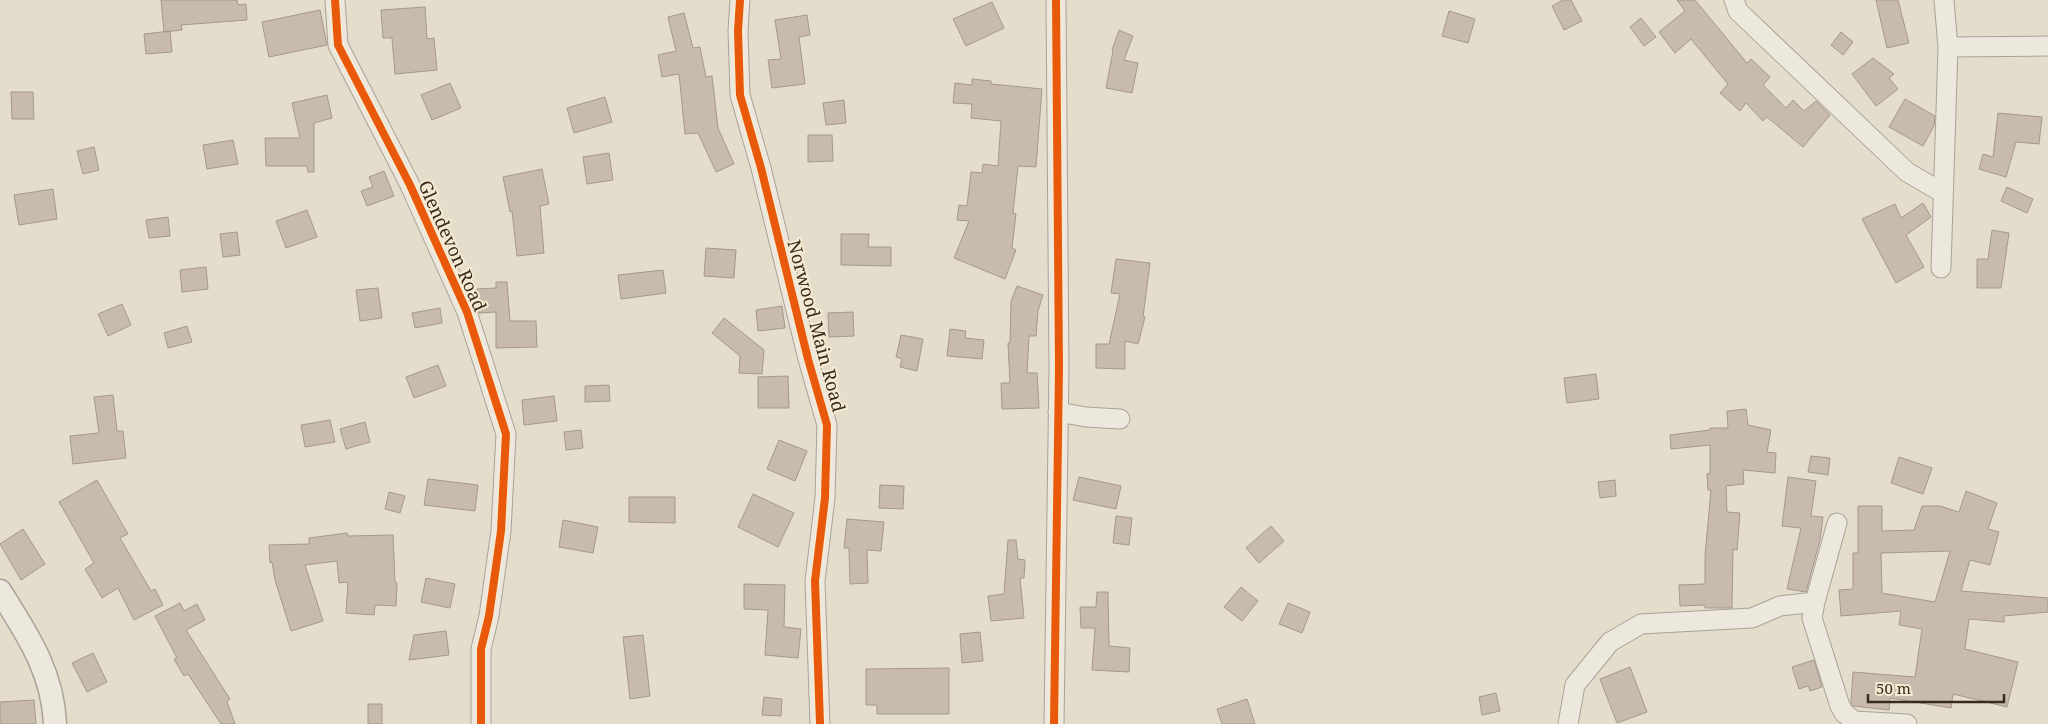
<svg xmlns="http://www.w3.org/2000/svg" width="2048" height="724" viewBox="0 0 2048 724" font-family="'Noto Serif',serif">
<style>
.building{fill:#c8bbad;stroke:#a5988c;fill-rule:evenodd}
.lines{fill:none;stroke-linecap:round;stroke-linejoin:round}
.minor-casing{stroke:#a9a296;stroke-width:21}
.tertiary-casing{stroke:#a9a296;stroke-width:25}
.minor{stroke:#ece8de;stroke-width:19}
.tertiary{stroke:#ece8de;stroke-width:22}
.cycleway-casing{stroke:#f6ebd2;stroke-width:11}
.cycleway{stroke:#e8590c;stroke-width:8}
.labels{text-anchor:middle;stroke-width:4;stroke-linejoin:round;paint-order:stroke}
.street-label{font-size:18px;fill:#392a1e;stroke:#f6ebd2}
</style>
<rect width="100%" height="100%" fill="#e4ddcc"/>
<path class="building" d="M161,0H237L238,5L246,4L247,20L181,25L182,30L164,32Z
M1563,0H1571L1582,21L1564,30L1552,6Z
M1677,0H1695L1747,63L1751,59L1770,77L1763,85L1786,108L1793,100L1804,111L1816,101L1830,115L1803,147L1767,117L1763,121L1746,103L1740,111L1720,93L1728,84L1691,39L1675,53L1659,32L1685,11Z
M1876,0H1898L1909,43L1887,48Z
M992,2L1004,28L966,46L953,19Z
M425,7L427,39L434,38L437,70L395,74L392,38H383L381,10Z
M320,10L327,45L269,57L262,22Z
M1449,11L1475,19L1468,43L1442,36Z
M684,13L693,48L700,47L706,77L712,76L718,128L734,164L716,172L698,133L685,134L679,74L662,77L658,55L676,51L668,17Z
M807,15L810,35L799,37L805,84L772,88L768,60L781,59L775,20Z
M1641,18L1656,37L1644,46L1630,27Z
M1119,30L1133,36L1124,60L1138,63L1132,93L1106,88L1113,51L1112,50Z
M170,31L172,52L146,54L144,34Z
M1841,32L1853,42L1843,55L1831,45Z
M1873,58L1894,74L1889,78L1898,89L1876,106L1852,74Z
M972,79L991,81V84L1042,89L1036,167L1018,166L1013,213L1016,214L1012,248L1016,250L1005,279L954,258L969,221L957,220L959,205L967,206L971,172L982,173L983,164L998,166L1001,121L971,118L972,104L953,103L955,83L972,85Z
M450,83L461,108L432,120L421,95Z
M11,92H33L34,119H12Z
M327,95L332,118L314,123V172H308L307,166H266L265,138H300L292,103Z
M605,97L612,122L574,133L567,108Z
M1905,99L1935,116L1934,126L1923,146L1889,127Z
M844,100L846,123L826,125L823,103Z
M1998,113L2042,117L2039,144L2016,142L2006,177L1979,169L1983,154L1993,157Z
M808,135H832L833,161L808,162Z
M233,140L238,164L207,169L203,145Z
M94,147L99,170L83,174L77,151Z
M609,153L613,180L587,184L583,157Z
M542,169L549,204L540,206L544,253L517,256L512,211L510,212L503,177Z
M384,171L394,196L367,206L361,191L373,187L369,177Z
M2007,187L2033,199L2027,213L2001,201Z
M53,189L57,219L19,225L14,195Z
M1923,203L1931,217L1906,235L1924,267L1896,283L1862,219L1895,204L1901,218Z
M307,210L317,237L286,248L276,221Z
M168,217L170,236L149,238L146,220Z
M1992,230L2009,233L2001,288H1977V259H1988Z
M237,232L240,255L223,257L220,234Z
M841,234H869L868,247H891V266L841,265Z
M706,248L736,250L734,278L704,276Z
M1116,259L1150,263L1143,317H1145L1138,344L1125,341V369L1096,368V344H1109L1120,294L1111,293Z
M206,267L208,289L182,292L180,270Z
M663,270L666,293L621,299L618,275Z
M496,282H507L510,321H536L537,347L496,348V312L479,313L477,289L496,288Z
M1017,286L1043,295L1038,311L1036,336H1029L1027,373H1037L1039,408L1002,409L1001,383H1010L1008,343H1010L1011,301Z
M378,288L382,318L360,321L356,290Z
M122,304L131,325L108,336L98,314Z
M782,306L785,328L758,331L756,310Z
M440,308L442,323L415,328L412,313Z
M853,312L854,336L829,337L828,313Z
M724,318L764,350L762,374L739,373L740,356L712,333Z
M187,326L192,342L168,348L164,333Z
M950,329L966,331L965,338L984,340L982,359L947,356Z
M901,335L923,339L917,371L900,367L902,359L896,357Z
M438,365L446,386L414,398L406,377Z
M1596,374L1599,399L1567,403L1564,378Z
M788,376L789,408H758V377Z
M609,385L610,401L585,402V386Z
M113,395L117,431H123L126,458L73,464L70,436L99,433L94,397Z
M554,396L557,421L524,425L522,400Z
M1746,409L1748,425L1771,430L1767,452L1776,453L1775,473L1743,470L1744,484L1726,486L1727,512L1740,513L1737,550L1733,549L1732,608H1705V605L1680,606L1679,585L1705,584V556L1711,490H1708L1707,474L1710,473V445L1671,449L1670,435L1710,430V428H1728L1727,411Z
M330,420L335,442L305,447L301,425Z
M365,422L370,442L346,449L340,429Z
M581,430L583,448L566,450L564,432Z
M779,440L807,451L795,481L767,469Z
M1811,456L1830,458L1828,475L1808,472Z
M1899,457L1932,468L1923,494L1891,483Z
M1079,477L1121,486L1116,509L1073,500Z
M1788,477L1816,481L1811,516L1823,517L1820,540L1806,592L1787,589L1801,528L1782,526Z
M428,479L478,485L475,511L424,505Z
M97,480L128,534L120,538L151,591L155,589L163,605L134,620L118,588L102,598L85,569L94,563L59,502Z
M1615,480L1616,496L1600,498L1598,482Z
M880,485L904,486L903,509L879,508Z
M1966,491L1997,503L1988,529L1999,532L1990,565L1970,560L1961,591L2048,598V612L2004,616V622L1969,619L1965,649L2018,662L2007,707L1953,694L1951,708L1890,698L1889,710L1853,706L1851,702L1853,672L1915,677L1922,629L1899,625L1901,611L1841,616L1839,590L1853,589V553H1858V506H1882V531L1914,530L1922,506H1940L1959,512ZM1950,551L1935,602L1882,593L1881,553Z
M389,492L405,496L400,513L385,509Z
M753,494L794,513L778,547L738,527Z
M629,497H675V523L629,522Z
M1116,516L1132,518L1129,545L1113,543Z
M847,519L884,522L881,551L867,550L868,583L850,584L849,548H844Z
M563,520L598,527L593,553L559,547Z
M1271,526L1284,541L1259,563L1246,548Z
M23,529L45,564L21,580L0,544Z
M347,533L348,536L393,535L395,582L397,583L396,606L375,605L374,615L346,613L348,582L339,583L337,561L305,565L323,621L291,631L275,580L272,562L270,563L269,545L309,544V538Z
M1008,540H1016L1018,559L1025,560L1024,578H1020L1024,618L991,621L988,596L1004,594Z
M426,578L455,584L450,608L421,602Z
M744,584L785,585L784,627L801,629L798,658L765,655L768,610L744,609Z
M1241,587L1258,601L1242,621L1224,607Z
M1097,592H1108L1109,646L1130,648L1129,672L1092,670L1095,628H1081L1080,607H1096Z
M180,603L184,611L197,604L205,620L186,630L230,699L227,702L235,724H221L188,674L184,676L174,659L177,658L155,616Z
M1288,603L1310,612L1302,633L1279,624Z
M446,631L449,655L409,660L414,635Z
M980,632L983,661L962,663L960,634Z
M643,635L650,696L630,699L623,637Z
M93,653L107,682L87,692L72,663Z
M1814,660L1822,687L1810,691L1808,686L1799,689L1792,667Z
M1630,667L1647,712L1617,723L1600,679Z
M949,668V714H877V705H866V669Z
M1496,693L1500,711L1482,715L1479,697Z
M764,697L782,699L781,716L762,715Z
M1247,699L1255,724H1222L1217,709Z
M34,700L36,724H0V702Z
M368,704H382V724H368Z"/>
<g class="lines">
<defs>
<path id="minor" d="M335,0L338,45L410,185L467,312L506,434L501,531L489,616L481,649V724
M740,0L738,31L740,95L761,168L808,359L827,425L825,498L815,581L820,724
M1734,0L1738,11L1907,172L1943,193
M1948,47L2048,46
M1941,268L1948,47L1944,0
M1058,412L1086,417L1120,419
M1837,523L1815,602L1812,618L1840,706L1844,713L1854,721L1907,724
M1054,724L1059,368L1056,0
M1568,724L1575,685L1610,642L1641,624L1752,618L1780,606L1815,602"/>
<path id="tertiary" d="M0,591C27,634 53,672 55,724"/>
</defs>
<use href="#minor" class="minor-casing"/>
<use href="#tertiary" class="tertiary-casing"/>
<use href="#minor" class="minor"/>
<use href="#tertiary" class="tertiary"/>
<defs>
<path id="cycleway" d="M335,0L338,45L410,185L467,312L506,434L501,531L489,616L481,649V724
M740,0L738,31L740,95L761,168L808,359L827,425L825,498L815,581L820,724
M1054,724L1059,368L1056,0"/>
</defs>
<use href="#cycleway" class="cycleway-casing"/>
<use href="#cycleway" class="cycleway"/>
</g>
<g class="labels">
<g class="street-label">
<text transform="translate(452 246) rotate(66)" y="6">Glendevon Road</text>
<text transform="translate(816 326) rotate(75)" y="6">Norwood Main Road</text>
</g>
</g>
<path d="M1868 694v8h136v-8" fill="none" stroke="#392a1e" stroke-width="2.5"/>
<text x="1876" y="694" font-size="15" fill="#392a1e" stroke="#f6ebd2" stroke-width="4" paint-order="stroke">50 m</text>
</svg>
